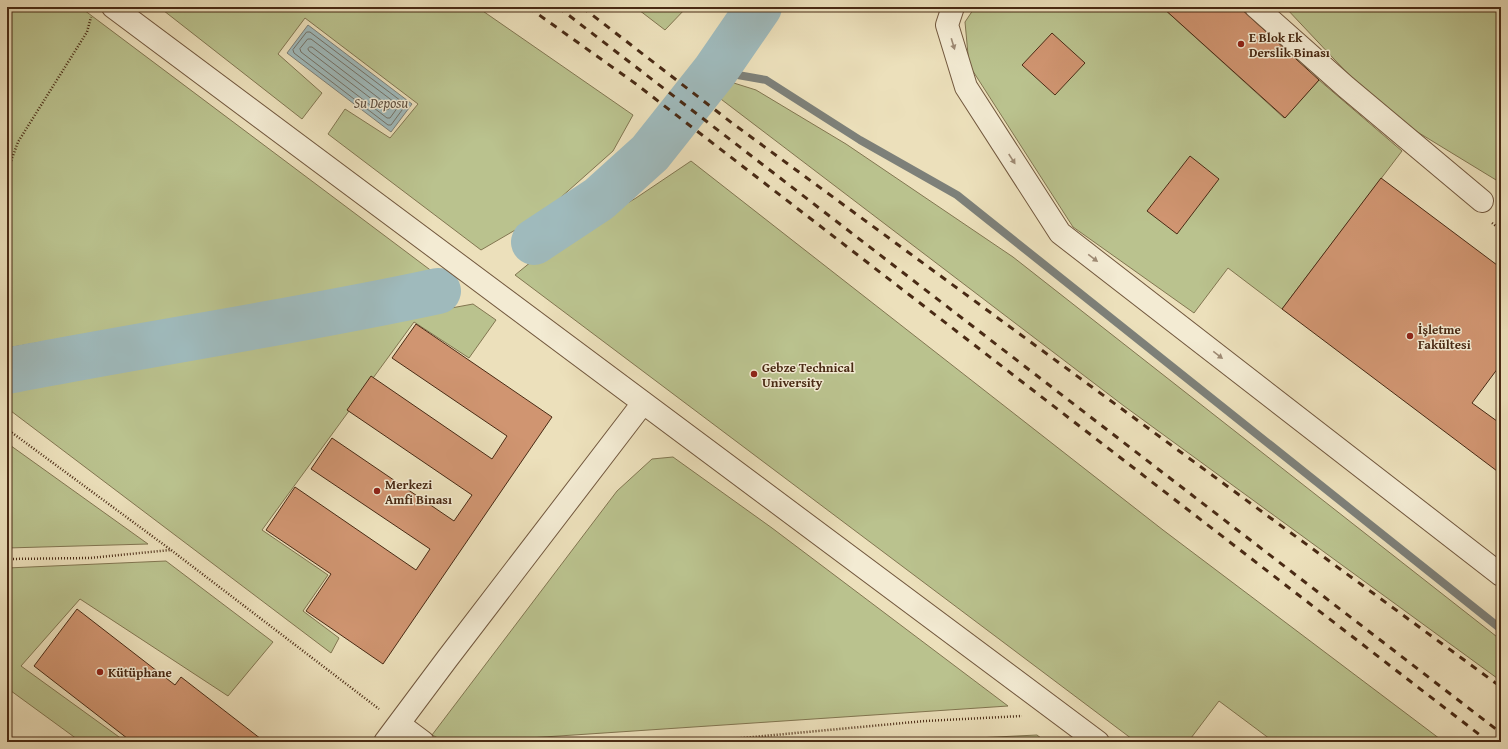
<svg xmlns="http://www.w3.org/2000/svg" width="1508" height="749" viewBox="0 0 1508 749" font-family="'Gentium Book Plus',serif">
<style>
.green{fill:#bac28e;stroke:#827651}
.water{fill:#9fbabc;stroke:#7d8079}
.lines{fill:none;stroke-linecap:round;stroke-linejoin:round}
.shore{stroke:#747268;stroke-width:1}
.stream{stroke:#7d8079;stroke-width:8}
.river{stroke:#9fbabc;stroke-width:46}
.building{fill:#d09571;stroke:#492a14}
.minor-casing{stroke:#72583e;stroke-width:24}
.path{stroke:#492a14;stroke-width:2.5;stroke-dasharray:1 2;stroke-linecap:butt}
.minor{stroke:#f3ebd3;stroke-width:22}
.rail{stroke:#492a14;stroke-width:3;stroke-dasharray:7 7;stroke-linecap:butt}
.oneway{fill:#9e8a74}
.poi-dot{fill:#8f2418;stroke:#f3ebd3;stroke-width:1.5}
.labels{text-anchor:middle;stroke-width:3;stroke-linejoin:round;paint-order:stroke}
.poi-label{font-size:13px;font-weight:bold;fill:#492a14;stroke:#f3ebd3;text-anchor:start}
.water-label{font-size:14px;font-style:italic;fill:#5e4e3e;stroke:#f3ebd3}
</style>
<rect width="100%" height="100%" fill="#ece0bb"/>
<filter id="stains"><feTurbulence type="fractalNoise" baseFrequency=".005" numOctaves="4"/><feColorMatrix values="0 0 0 0 .2 0 0 0 0 .09 0 0 0 0 .02 0 0 0 .5 -.17"/></filter>
<radialGradient id="worn" r=".72"><stop offset=".6" stop-color="#630" stop-opacity="0"/><stop offset="1" stop-color="#630" stop-opacity=".3"/></radialGradient>
<path class="green" d="M7,7H80L437,275L7,348Z
M159,7H477L633,115L613,151L541,215L481,250L328,134L345,109L390,138L418,104L305,18L278,54L322,93L302,119Z
M635,7H687L665,30Z
M975,7H1162L1284,118L1319,80L1402,151L1282,309L1228,268L1194,313L1073,227L969,65L965,22Z
M1285,7H1501V183L1383,111Z
M718,78L756,90L846,144L1013,257L1501,640V681L1124,406L709,90Z
M691,161L1163,530L1444,742H1274L1219,701L1188,742H1136L515,275L537,257L636,198Z
M473,304L496,320L469,358L414,322L262,530L328,575L303,611L339,638L331,653L7,408V390Z
M7,443L148,544L7,548Z
M673,457L772,528L1008,706L469,742H446L432,735L617,491L652,459Z
M166,561L273,642L228,696L80,599L21,666L126,742H81L7,688V568Z
M1037,735L1046,742H895Z"/>
<path class="water" d="M308,25L412,104L391,132L287,53Z"/>
<g class="lines">
<path class="shore" d="M307,32H310L405,104V106L391,125H388L294,53L293,50Z
M308,39H311L398,105V107L390,118H387L301,52L300,49Z
M310,47H312L389,106V109L386,110L309,51L308,49Z"/>
<path class="stream" d="M715,71L766,80L860,140L957,195L1501,629"/>
<path class="river" d="M534,242L599,199L650,153L715,71L759,7
M7,371C150,343 295,322 438,291"/>
</g>
<path class="building" d="M1162,7H1239L1319,80L1285,118Z
M1052,33L1085,63L1055,95L1022,65Z
M1190,156L1219,179L1177,234L1147,211Z
M1381,178L1501,268V364L1472,403L1501,424V474L1282,309Z
M416,324L552,417L383,664L306,611L331,574L266,530L295,487L416,570L430,549L311,469L332,438L454,521L472,495L347,410L371,376L492,459L507,436L392,358Z
M77,609L175,685L181,677L261,739L259,742H132L34,666Z"/>
<g class="lines">
<defs>
<path id="minor" d="M113,7L1098,742
M953,7L947,25L966,87L1060,233L1501,575
M1256,7L1346,87L1482,201
M399,724L423,742
M385,742L447,659L643,403"/>
</defs>
<use href="#minor" class="minor-casing"/>
<path class="path" d="M7,172L18,142L87,32L91,17
M1492,223L1501,230
M7,429L171,550L379,709
M7,559L90,558L170,550
M699,742L925,721L1022,716"/>
<use href="#minor" class="minor"/>
<path class="rail" d="M528,7L636,84L1489,742
M558,7L1501,733
M582,7L732,123L1501,687"/>
</g>
<defs><path id="oneway-solid" d="M-6-.8H1V-3.2L6.5 0L1 3.2V.8H-6Z"/></defs>
<g class="oneway">
<use href="#oneway-solid" transform="translate(953 44) rotate(73)"/>
<use href="#oneway-solid" transform="translate(1012 159) rotate(57)"/>
<use href="#oneway-solid" transform="translate(1093 258) rotate(37)"/>
<use href="#oneway-solid" transform="translate(1218 355) rotate(38)"/>
</g>
<g class="poi-dot">
<circle cx="1241" cy="44" r="4"/>
<circle cx="1410" cy="336" r="4"/>
<circle cx="754" cy="374" r="4"/>
<circle cx="377" cy="491" r="4"/>
<circle cx="100" cy="672" r="4"/>
</g>
<g class="labels">
<g class="poi-label">
<text x="1249" y="42">E Blok Ek<tspan x="1249" dy="15">Derslik Binası</tspan></text>
<text x="1418" y="334">İşletme<tspan x="1418" dy="15">Fakültesi</tspan></text>
<text x="762" y="372">Gebze Technical<tspan x="762" dy="15">University</tspan></text>
<text x="385" y="489">Merkezi<tspan x="385" dy="15">Amfi Binası</tspan></text>
<text x="108" y="677">Kütüphane</text>
</g>
<g class="water-label">
<text x="381" y="108">Su Deposu</text>
</g>
</g>
<rect width="1508" height="749" fill="none" stroke="#ece0bb" stroke-width="24"/>
<rect x="8" y="8" width="1492" height="733" fill="none" stroke="#492a14" stroke-width="2"/>
<rect x="12" y="12" width="1484" height="725" fill="none" stroke="#492a14"/>
<rect width="100%" height="100%" filter="url(#stains)"/>
<rect width="100%" height="100%" fill="url(#worn)"/>
</svg>
